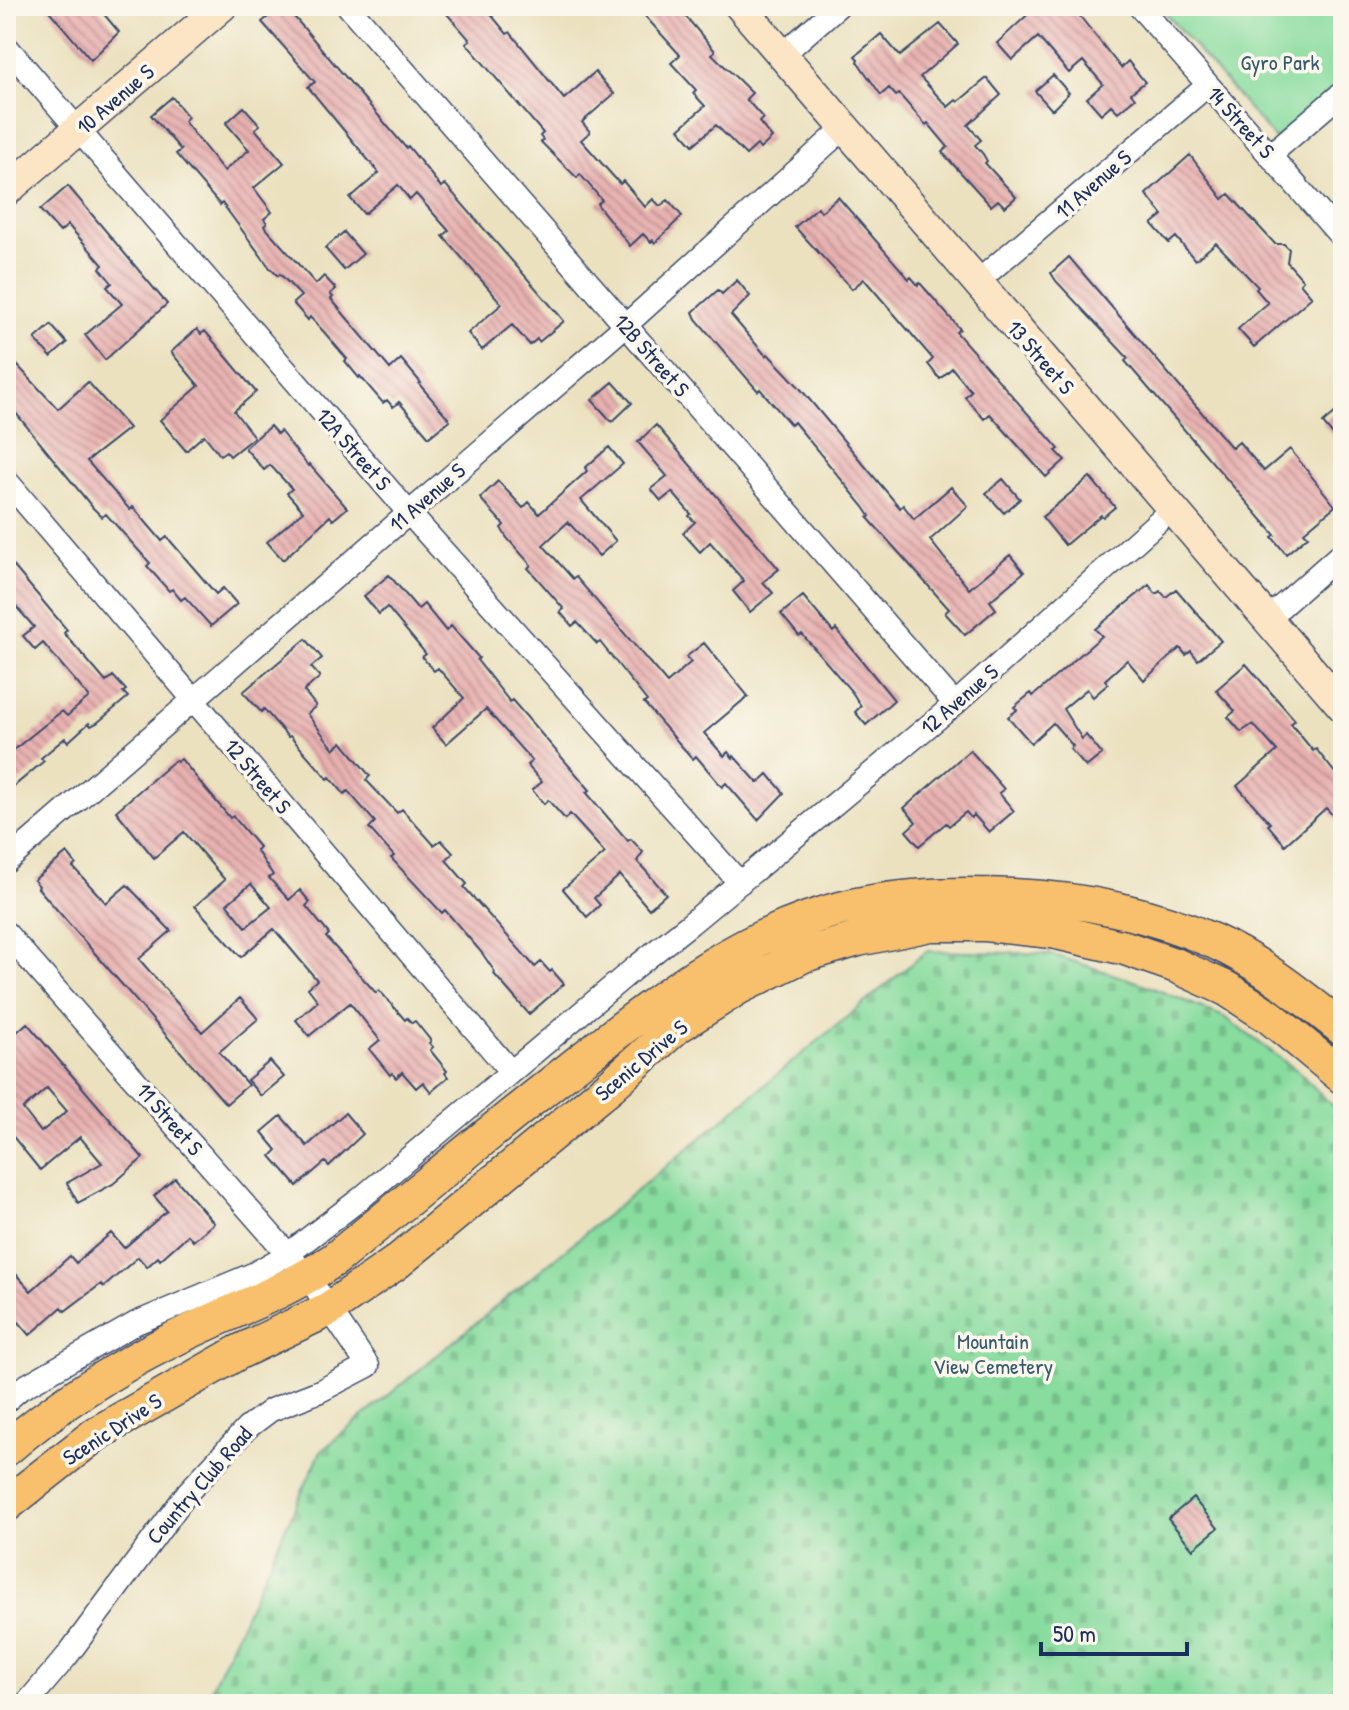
<svg xmlns="http://www.w3.org/2000/svg" width="1349" height="1710" viewBox="0 0 1349 1710" font-family="'Patrick Hand',sans-serif">
<style>
.cemetery{fill:url(#cemetery-stones);stroke:#51867e;stroke-width:2}
.park{fill:#87dc9e;stroke:#51867e;stroke-width:2}
.building{fill:url(#building-back-hatch);fill-rule:evenodd}
.lines{fill:none;stroke-linecap:round;stroke-linejoin:round}
.street-casing{stroke:#3a4a6d;stroke-width:25}
.secondary-casing{stroke:#3a4a6d;stroke-width:33}
.primary-casing{stroke:#3a4a6d;stroke-width:37}
.street{stroke:#fff;stroke-width:22}
.secondary{stroke:#fce5c4;stroke-width:30}
.primary{stroke:#f8bf6c;stroke-width:34}
.labels{text-anchor:middle;stroke-width:7;stroke-linejoin:round;paint-order:stroke}
.park-label{font-size:22px;fill:#365a6e;stroke:#fbf7ec}
.street-label{font-size:22px;fill:#1b2f5e;stroke:#fbf7ec}
</style>
<defs>
<pattern id="cemetery-stones" width="16" height="16" patternUnits="userSpaceOnUse" patternTransform="scale(2)"><rect width="16" height="16" fill="#87dc9e"/><path d="M2 7V4a2 2 0 0 1 4 0v3zM10 15v-3a2 2 0 0 1 4 0v3z" fill="#74bd8a"/></pattern>
<pattern id="building-back-hatch" width="6" height="6" patternUnits="userSpaceOnUse" patternTransform="scale(2)"><rect width="6" height="6" fill="#e8b1b0"/><path d="M-1 5l2 2M0 0l6 6M5-1l2 2" fill="none" stroke="#bb9092"/></pattern>
</defs>
<rect width="100%" height="100%" fill="#fbf7ec"/>
<filter id="ink" filterUnits="userSpaceOnUse"><feTurbulence type="fractalNoise" baseFrequency=".0125" numOctaves="2"/><feDisplacementMap in="SourceGraphic" scale="16" xChannelSelector="R" yChannelSelector="G"/><feConvolveMatrix kernelMatrix="1 2 1 2 8 2 1 2 1" color-interpolation-filters="sRGB"/></filter>
<filter id="wash" filterUnits="userSpaceOnUse"><feTurbulence type="fractalNoise" baseFrequency=".006" numOctaves="4" result="noise"/><feDisplacementMap in="SourceGraphic" scale="32" xChannelSelector="R" yChannelSelector="G"/><feGaussianBlur stdDeviation="1.8" result="paint"/><feColorMatrix in="noise" values="0 0 0 0 0 0 0 0 0 0 0 0 0 0 0 0 0 1.4 0 .05"/><feComposite in="paint" operator="in"/></filter>
<g filter="url(#wash)">
<rect width="100%" height="100%" fill="#ebe1bf"/>
<path class="cemetery" d="M927,951L1051,954L1143,984L1224,1017L1298,1071L1343,1117V1704H204L321,1451Z"/>
<path class="park" d="M1159,6H1343V80L1275,139Z"/>
<g id="blocks">
<path class="building" d="M45,6H97L119,32L91,60Z
M281,6H285L406,148L408,146L441,187L445,184L559,315L564,321L539,342L537,339L530,345L512,325L482,350L468,333L502,304L443,236L449,231L416,194L410,200L398,185L364,214L350,198L379,173L308,87L315,82L262,22Z
M440,6H484L507,34L510,32L564,99L595,72L614,94L582,122L590,132L581,140L620,184L623,181L645,207L653,199L660,206L668,200L682,216L655,243L653,240L651,242L643,234L630,246L597,204L602,200L580,174L577,178L541,142L543,140L540,136L543,133L466,43L470,40Z
M636,6H677L715,51L712,54L752,93L746,99L763,118L759,122L772,138L760,149L757,145L746,155L716,125L693,145L679,129L705,106L693,93L696,90L671,63L680,55Z
M1037,6H1090L1079,15L1121,68L1128,61L1145,82L1131,93L1135,98L1118,112L1111,105L1101,114L1087,98L1103,84L1083,61L1069,73L1038,37L1012,60L997,43Z
M940,24L958,44L920,77L948,107L956,100L958,102L987,78L1001,95L968,125L981,140L975,145L983,154L987,161L985,163L1016,197L1005,207L998,200L991,206L942,152L948,147L928,123L926,125L899,94L896,96L889,88L881,95L857,61L858,59L855,56L881,34L900,56Z
M1053,75L1069,93L1052,110L1035,91Z
M172,97L188,117L184,121L224,171L249,150L226,123L244,107L260,125L255,129L284,163L254,188L272,212L264,219L267,223L264,226L316,284L324,276L336,289L330,294L333,297L331,299L390,369L401,359L421,383L419,384L450,420L429,437L399,402L393,407L387,400L383,403L360,376L359,378L345,361L347,359L324,332L310,317L308,320L293,303L301,296L280,274L278,276L270,268L222,203L220,205L176,154L181,150L151,115Z
M1190,155L1223,199L1229,194L1275,244H1284L1289,249L1287,262L1303,280L1300,283L1312,297L1254,347L1238,329L1268,303L1256,289L1258,287L1216,243L1195,260L1176,237L1169,243L1152,224L1163,215L1146,194Z
M68,186L167,304L105,360L85,335L122,304L107,287L112,283L100,268L103,265L68,225L60,232L40,210Z
M838,197L909,279L911,277L918,285L920,283L960,329L956,332L1059,449L1056,451L1065,460L1046,477L990,414L984,419L965,397L971,391L952,368L940,379L928,364L933,359L864,279L852,289L795,227L818,207L821,212Z
M344,232L363,254L344,270L325,248Z
M1069,257L1232,448L1239,442L1264,471L1290,449L1335,506L1304,532L1308,536L1286,554L1272,537L1275,535L1125,361L1128,358L1056,281L1051,273Z
M737,280L750,296L731,315L766,356L768,354L799,387L900,508L903,505L914,519L951,487L968,506L930,540L969,589L1010,555L1024,572L990,601L996,609L965,635L945,613L949,609L868,518L870,516L864,507L794,422L791,425L760,389L758,391L696,319L693,312L718,290L722,294Z
M51,325L67,343L51,357L35,339Z
M197,329L201,334L205,331L256,392L234,411L254,437L230,456L226,451L220,455L204,435L186,451L160,420L199,386L171,352Z
M6,353L58,409L88,382L129,428L87,461L130,510L133,507L162,541L167,537L216,594L223,588L237,604L211,626L185,597L181,600L172,589L169,591L147,566L150,563L106,514L102,517L93,508L6,401Z
M613,382L632,403L612,422L592,400Z
M1343,406V447L1323,423Z
M656,425L779,569L763,582L773,593L750,612L733,591L744,581L710,542L700,552L683,533L695,522L689,516L691,514L672,492L661,501L651,489L667,476L638,442Z
M270,426L277,434L280,431L308,466L309,464L347,508L333,520L330,516L283,560L267,542L303,511L287,493L292,489L270,465L264,470L245,448Z
M609,447L623,464L581,500L616,541L599,556L568,522L543,545L573,579L576,577L667,683L691,662L686,657L704,643L748,696L704,733L724,756L728,752L733,758L734,756L758,783L768,774L784,793L758,820L726,783L722,787L696,756L693,759L685,750L644,703L647,701L600,642L597,644L577,622L572,626L560,612L564,609L528,568L531,565L507,538L501,528L504,525L480,498L498,481L523,508L529,502L539,514L587,471L585,468Z
M1090,477L1115,507L1103,517L1101,515L1065,545L1042,517Z
M1003,479L1020,499L1004,513L986,493Z
M6,557L67,630L64,633L106,682L113,676L126,690L123,692L128,697L97,723L91,726L89,723L68,742L65,738L41,758L44,761L6,793V756L62,711L67,716L89,697L43,643L35,650L23,636L34,627L6,595Z
M389,575L418,609L424,604L446,631L451,626L479,658L477,660L510,702L512,700L590,790L586,792L628,841L631,839L643,852L637,861L666,894L649,909L620,875L594,898L600,905L587,917L563,889L605,853L570,814L565,819L548,800L544,804L532,790L542,782L527,765L532,761L486,709L446,744L432,728L464,698L438,668L434,671L422,657L426,654L387,607L379,614L364,596Z
M1149,585L1156,594L1160,591L1166,597L1176,589L1221,641L1198,660L1191,651L1186,655L1180,648L1144,680L1127,660L1105,680L1108,684L1093,697L1087,689L1063,709L1082,739L1086,735L1102,754L1086,767L1070,749L1073,746L1053,723L1031,743L1008,717L1017,710L1014,707L1031,693L1033,696L1102,636L1095,629Z
M803,596L833,632L836,629L894,700L866,725L855,712L861,706L852,692L802,634L799,636L781,614Z
M306,639L322,658L311,667L320,677L304,691L316,706L307,714L334,749L342,742L370,776L366,780L397,813L402,809L434,845L441,840L453,853L446,860L467,884L464,887L535,967L541,962L550,972L552,970L564,984L529,1014L494,974L495,972L482,953L445,910L442,913L391,858L394,856L369,828L375,822L348,791L344,794L330,777L328,779L290,736L288,737L264,709L261,712L243,692Z
M1246,664L1295,720L1291,724L1313,751L1316,749L1343,783V827L1326,808L1285,845L1268,825L1270,823L1237,786L1277,751L1253,724L1241,732L1228,717L1235,711L1216,690Z
M970,750L1004,789L999,793L1014,811L989,832L974,815L971,818L966,812L949,826L946,823L919,846L906,831L916,822L904,808Z
M181,759L230,818L233,816L259,847L256,850L273,875L269,878L289,900L300,890L310,902L306,906L329,934L326,937L376,993L379,990L405,1020L407,1018L412,1023L415,1021L431,1041L429,1043L433,1047L430,1050L447,1071L445,1073L448,1077L431,1092L423,1082L416,1088L402,1072L396,1078L392,1073L390,1075L369,1049L380,1040L350,1003L309,1036L296,1020L318,1001L308,988L317,980L274,929L241,957L195,906L225,880L184,832L154,858L116,811L175,760L177,762ZM251,884L271,907L246,927L227,904Z
M67,853L76,864L73,867L106,903L127,885L171,931L139,959L202,1032L240,998L258,1019L219,1052L248,1085L226,1104L38,888L39,886L34,880Z
M27,1023L143,1158L113,1184L78,1203L67,1183L102,1163L80,1137L40,1170L6,1128V1042ZM47,1088L67,1111L41,1132L23,1109Z
M270,1061L284,1077L261,1096L247,1080Z
M345,1113L363,1134L329,1166L325,1162L297,1186L271,1156L277,1150L262,1132L281,1116L307,1146Z
M175,1178L214,1223L193,1241L188,1235L160,1260L158,1257L147,1267L138,1257L104,1287L101,1284L65,1311L62,1307L30,1335L19,1322L15,1325L6,1314V1279L14,1272L31,1291L70,1256L76,1263L111,1233L124,1248L167,1211L154,1196Z
M1193,1498L1218,1528L1193,1549L1168,1519Z"/>
</g>
</g>
<g filter="url(#ink)">
<use href="#blocks" fill-opacity="0" stroke="#3a4a6d" stroke-width="2"/>
<g class="lines">
<defs>
<path id="street" d="M348,6L955,704
M1139,6L1343,239
M6,46L409,513L740,883
M782,55L838,6
M1270,155L1343,92
M977,282L1208,85
M6,480L511,1072
M1267,619L1343,552
M6,862L626,325L844,128
M6,933L308,1277L368,1366L320,1391L271,1410L247,1428L188,1492L67,1656L26,1704
M6,1401L20,1389L136,1323L253,1274L288,1254L360,1199L637,966L690,924L955,704L1172,509"/>
<path id="secondary" d="M740,6L1343,707
M6,191L222,6"/>
<path id="primary" d="M6,1449C56,1406 110,1371 170,1341C225,1313 283,1294 335,1259C413,1196 491,1131 570,1069C658,1000 744,929 856,905C908,894 961,894 1013,896C1081,899 1150,913 1213,941C1260,962 1303,997 1343,1029
M6,1505L96,1434L239,1352L329,1309L397,1262L610,1086L676,1027L739,987L804,955L858,939L931,924H985L1052,931L1125,948L1177,966L1227,989L1270,1017L1343,1077"/>
</defs>
<use href="#street" class="street-casing"/>
<use href="#secondary" class="secondary-casing"/>
<use href="#primary" class="primary-casing"/>
<use href="#street" class="street"/>
<use href="#secondary" class="secondary"/>
<use href="#primary" class="primary"/>
</g>
</g>
<g class="labels">
<g class="park-label">
<text x="1280" y="70">Gyro Park</text>
<text x="993" y="1349">Mountain<tspan x="993" dy="25">View Cemetery</tspan></text>
</g>
<g class="street-label">
<text transform="translate(115 99) rotate(-41)" y="8">10 Avenue S</text>
<text transform="translate(1241 122) rotate(48)" y="8">14 Street S</text>
<text transform="translate(1093 184) rotate(-41)" y="8">11 Avenue S</text>
<text transform="translate(652 355) rotate(49)" y="8">12B Street S</text>
<text transform="translate(1041 357) rotate(49)" y="8">13 Street S</text>
<text transform="translate(354 449) rotate(49)" y="8">12A Street S</text>
<text transform="translate(427 497) rotate(-41)" y="8">11 Avenue S</text>
<text transform="translate(959 699) rotate(-41)" y="8">12 Avenue S</text>
<text transform="translate(258 776) rotate(50)" y="8">12 Street S</text>
<text transform="translate(641 1060) rotate(-40)" y="8">Scenic Drive S</text>
<text transform="translate(170 1119) rotate(49)" y="8">11 Street S</text>
<text transform="translate(112 1429) rotate(-33)" y="8">Scenic Drive S</text>
<text transform="translate(199 1485) rotate(-49)" y="8">Country Club Road</text>
</g>
</g>
<rect width="1349" height="1710" fill="none" stroke="#fbf7ec" stroke-width="32"/>
<path d="M1041 1642v12h146v-12" fill="none" stroke="#1b2f5e" stroke-width="4"/>
<text x="1053" y="1642" font-size="24" fill="#1b2f5e" stroke="#fbf7ec" stroke-width="6" paint-order="stroke">50 m</text>
</svg>
